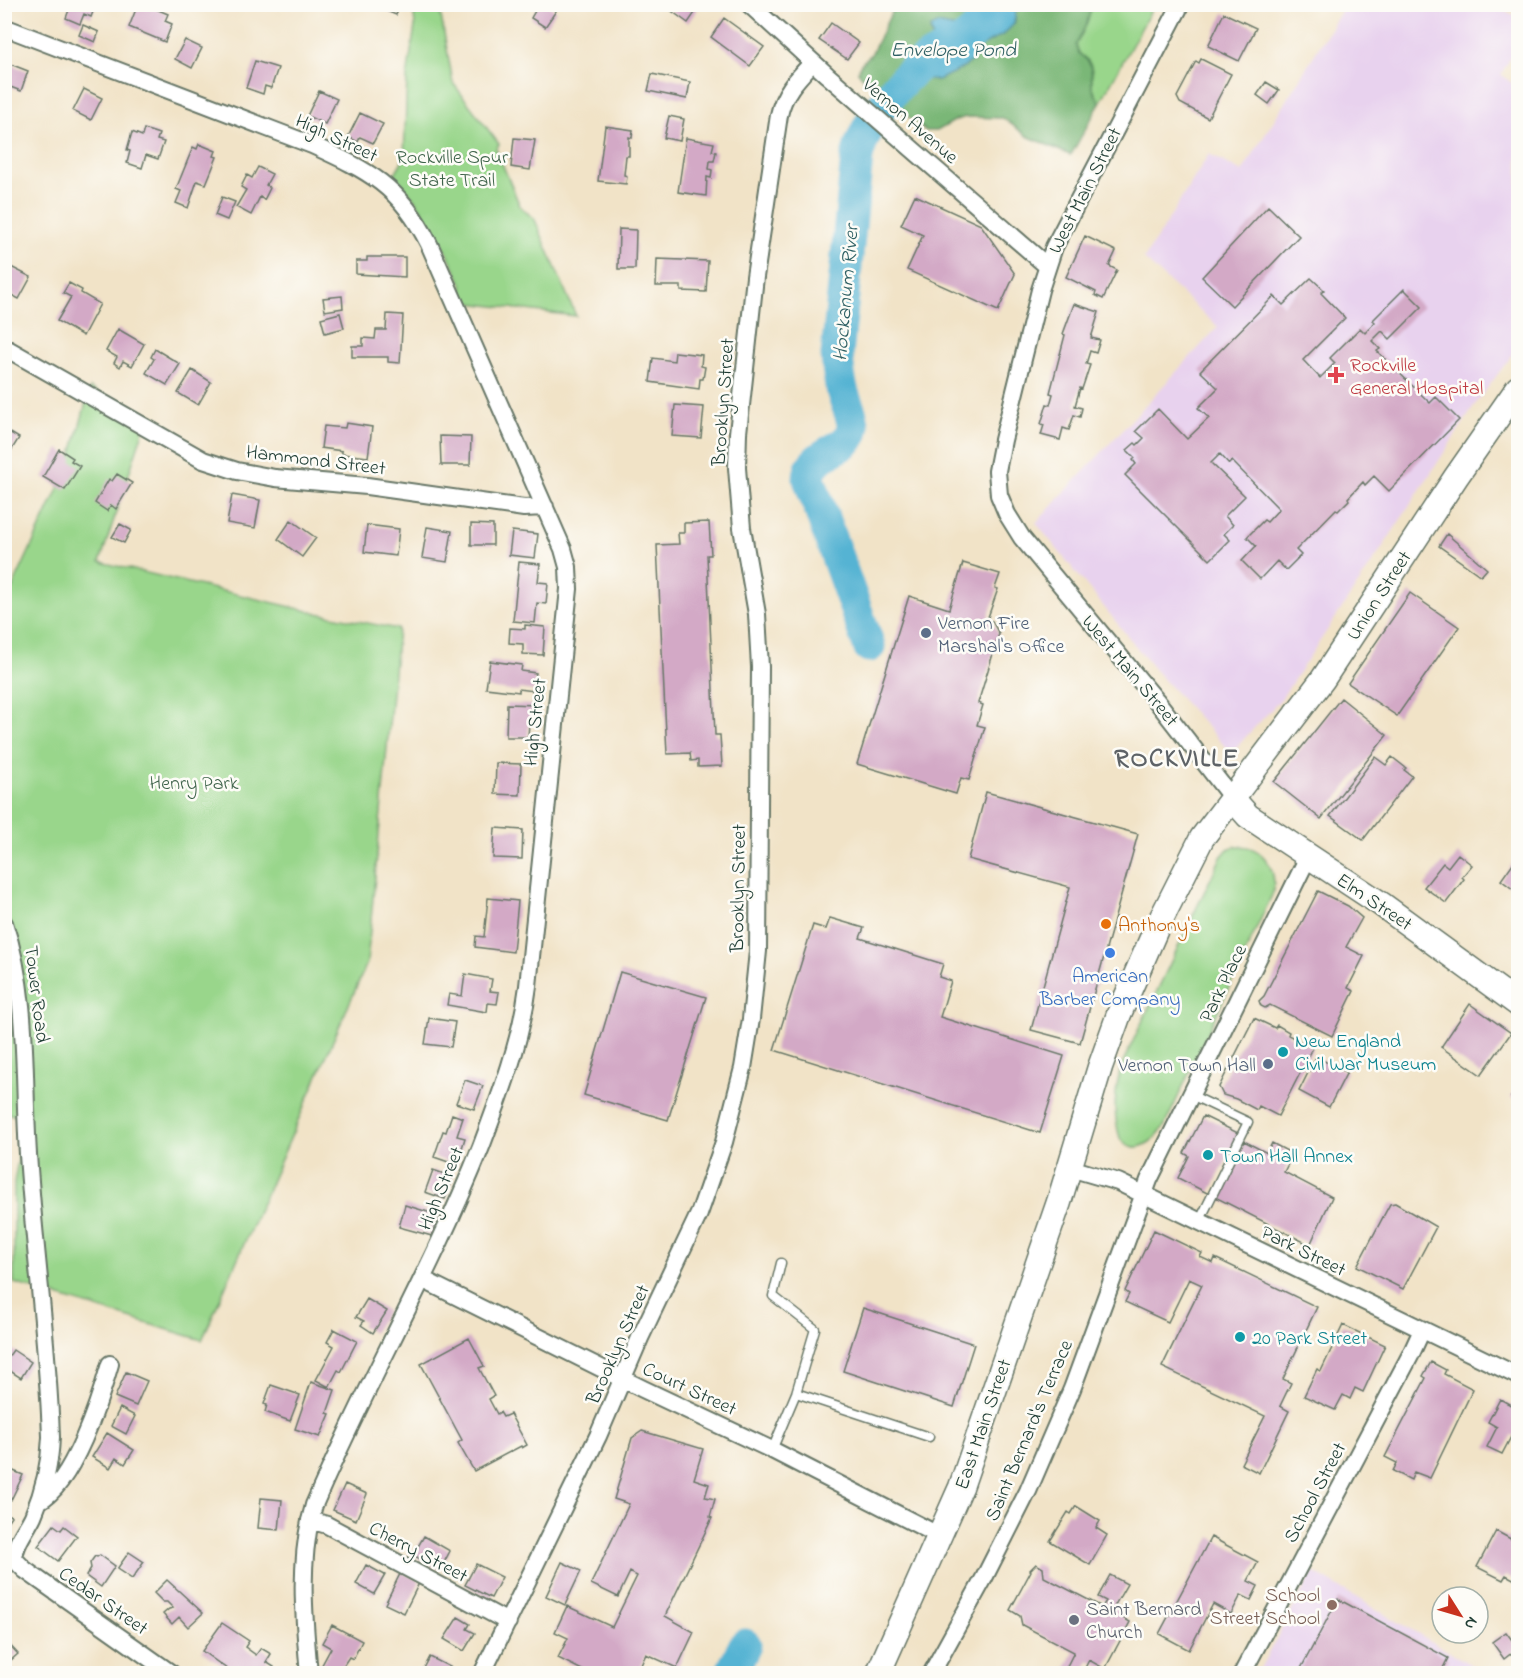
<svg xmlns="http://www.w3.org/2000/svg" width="1523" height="1678" viewBox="0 0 1523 1678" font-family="'Indie Flower',sans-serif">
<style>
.built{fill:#e8d2ee}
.green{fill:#99d68b;stroke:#5c8a60;stroke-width:1.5}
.forest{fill:#7ab777;stroke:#4c7a56;stroke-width:1.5}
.water{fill:#55b3d3;stroke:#3a7884;stroke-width:1.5}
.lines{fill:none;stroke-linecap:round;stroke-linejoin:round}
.river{stroke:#55b3d3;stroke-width:33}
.building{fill:#d3a9c6}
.lane-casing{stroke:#687767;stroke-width:11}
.street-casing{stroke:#687767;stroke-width:20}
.secondary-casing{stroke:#687767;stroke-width:27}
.lane{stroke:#fff;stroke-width:8}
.street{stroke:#fff;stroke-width:16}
.secondary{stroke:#fff;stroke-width:24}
.health-dot{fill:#e0444e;stroke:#fdfcf7;stroke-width:2}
.service-dot{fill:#5c6f8a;stroke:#fdfcf7;stroke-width:2}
.food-dot{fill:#e8710a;stroke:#fdfcf7;stroke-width:2}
.shop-dot{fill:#3f7fe0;stroke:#fdfcf7;stroke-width:2}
.culture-dot{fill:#0f9aa8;stroke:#fdfcf7;stroke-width:2}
.education-dot{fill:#8d6e63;stroke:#fdfcf7;stroke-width:2}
.worship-dot{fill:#6b7280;stroke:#fdfcf7;stroke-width:2}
.labels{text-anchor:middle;stroke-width:5;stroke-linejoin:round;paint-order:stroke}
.street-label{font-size:20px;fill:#1f3d34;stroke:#fdfcf7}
.park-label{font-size:20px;fill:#3e634a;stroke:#fdfcf7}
.health-label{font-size:20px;fill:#be3a42;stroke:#fdfcf7;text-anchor:start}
.service-label{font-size:20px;fill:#4e5e75;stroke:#fdfcf7;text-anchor:start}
.food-label{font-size:20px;fill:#c56008;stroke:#fdfcf7;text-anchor:start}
.shop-label{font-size:20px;fill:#366cbe;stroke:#fdfcf7}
.culture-label{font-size:20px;fill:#0d838f;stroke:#fdfcf7;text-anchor:start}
.education-label{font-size:20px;fill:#785e54;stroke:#fdfcf7;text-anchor:end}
.worship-label{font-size:20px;fill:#5b616d;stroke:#fdfcf7;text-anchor:start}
.water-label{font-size:21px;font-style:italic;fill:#2f6064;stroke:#fdfcf7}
.district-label{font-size:26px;font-weight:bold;letter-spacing:1.5px;fill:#5e6367;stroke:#fdfcf7}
</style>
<rect width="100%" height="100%" fill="#fdfcf7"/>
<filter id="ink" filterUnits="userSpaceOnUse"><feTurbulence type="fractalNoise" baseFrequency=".0167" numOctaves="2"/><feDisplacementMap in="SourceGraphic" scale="12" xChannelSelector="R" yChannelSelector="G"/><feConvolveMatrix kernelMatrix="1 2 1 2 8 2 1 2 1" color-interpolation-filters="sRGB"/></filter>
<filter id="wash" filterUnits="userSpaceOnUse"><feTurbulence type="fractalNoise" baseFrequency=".008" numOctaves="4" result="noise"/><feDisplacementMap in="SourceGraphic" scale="24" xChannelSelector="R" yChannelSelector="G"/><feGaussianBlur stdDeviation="1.35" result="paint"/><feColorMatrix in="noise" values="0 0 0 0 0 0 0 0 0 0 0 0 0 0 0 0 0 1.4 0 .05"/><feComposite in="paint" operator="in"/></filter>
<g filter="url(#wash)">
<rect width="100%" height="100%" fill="#f1e3c7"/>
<path class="built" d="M1345,5H1493L1518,17V45L1501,74L1518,88V347L1477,402L1371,565L1281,699L1231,753L1155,670L1036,523L1218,327L1144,259L1209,154L1242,172Z
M1313,1572L1485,1673L1257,1674Z"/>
<path class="green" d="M413,5H439L453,83L499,144L496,149L520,206L535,220L576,316L461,302L462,284L443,244L416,201L394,175L404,158L407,77L415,26Z
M1092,5H1154L1100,103L1092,87V70L1088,61L1079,54L1076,45L1087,23Z
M90,388L146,422L100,562L317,613L398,629L367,963L202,1340L14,1283V1182L18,1160V1117L5,1112V591L10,593L69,465Z
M1236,846C1263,845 1279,870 1272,895L1165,1125C1155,1141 1135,1158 1120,1138C1112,1113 1115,1089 1122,1064L1221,857L1228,849Z"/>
<path class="forest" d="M895,5H979L966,26L957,28L937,24L930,30L933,40L928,79L938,80L965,67L977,55L982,46L1004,34L1015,22L1014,13L1017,5H1092L1087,23L1076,45L1079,53L1088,61L1091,66L1092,87L1100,103L1072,153L1070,155L1027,136L1003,118L966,117L956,120L937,131H926L878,92L858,72L860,65L872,53Z"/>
<path class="water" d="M979,4L1017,5L1014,24L1004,34L982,46L977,55L965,67L938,80L928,79L916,72L933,40L930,28L937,24L957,28L966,26Z"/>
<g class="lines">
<path class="river" d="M869,646L809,479C809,450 850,452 853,429C854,417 846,404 843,393C839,380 838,368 837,355L857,157C865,122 899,78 929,58C938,52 949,49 958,44C975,34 986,20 997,4
M731,1674L745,1645"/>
</g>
<g id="blocks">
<path class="building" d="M68,4H96L91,17L84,14L80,24L66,18L69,10Z
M138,4H144L168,14L165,21L172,24L165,42L129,27Z
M370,4H400L396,15Z
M539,4H546L556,11L545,27L531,18Z
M662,4H701L688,23Z
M1224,13L1256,28L1239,61L1208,46Z
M724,18L764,47L750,66L711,37Z
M831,23L859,43L847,59L819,40Z
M83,25L99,32L95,42L79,35Z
M185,40L202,48L192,68L175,59Z
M1201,59L1231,74L1208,118L1180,103L1177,97L1196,61L1199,63Z
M255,61L278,68L271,88L265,86L263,94L246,88Z
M5,62L28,71L21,91L5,85Z
M652,74L690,82L687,99L648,91Z
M1266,82L1279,90L1269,104L1257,95Z
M84,89L102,98L91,120L73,111Z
M319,91L337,99L325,124L307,116Z
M360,113L383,124L373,143L360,137L358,142L348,137Z
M669,116L684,119L680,141L664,138Z
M605,126L633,130L632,138L629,137V156H626L624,175L627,176L626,184L598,181Z
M144,129L159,134L157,140L164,142L158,159L146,155L142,168L127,163L130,151L127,150L132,132L142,136Z
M514,138L535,140L530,170L511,167Z
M686,138L714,143L712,151L716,152L714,161H710L709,169L712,170L711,178L707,177L706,196L678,192Z
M199,144L216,151L214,156L217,157L206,184L197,181L188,208L176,203L181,191L176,189L193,147L197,149Z
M258,167L272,174L266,185L270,188L264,200L260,197L251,215L236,207L246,190L241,187L247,175L252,178Z
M915,195L981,225L1015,274L998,311L907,270L923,235L901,225Z
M222,197L235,202L227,220L215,215Z
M1268,206L1299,236L1232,306L1202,277Z
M619,229L636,230L635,269H618Z
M1085,236L1116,251L1109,266L1117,270L1103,299L1095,295L1096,292L1066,277Z
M367,257H405V277L356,274V261H367Z
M657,259L708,261L706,292L681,291V286H656Z
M7,265L31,277L19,299L4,291V270Z
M1311,278L1324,290L1321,293L1345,318L1303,360L1320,378L1335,363L1330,358L1360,328L1365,333L1375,322L1373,320L1404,289L1422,307L1390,339L1382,331L1372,341L1380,349L1377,351L1430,403L1436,397L1459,420L1389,491L1374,476L1365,485L1363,482L1348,498L1349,500L1338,511L1336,509L1296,550L1301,555L1286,570L1277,561L1260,579L1242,561L1256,546L1247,537L1264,520L1267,522L1279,509L1232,461L1229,464L1220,454L1211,463L1245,496L1225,516L1233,525L1224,534L1230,540L1210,560L1125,475L1136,464L1133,460L1135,458L1127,450L1135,443L1137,445L1144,438L1136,431L1158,409L1187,439L1209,418L1198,408L1218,388L1200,371L1274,296L1283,305Z
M69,283L82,290L81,293L100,304L83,336L57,321L71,297L63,293Z
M342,296L343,308L325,311L323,298Z
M1074,304L1099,312L1091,338L1100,340L1096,353L1090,351L1086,364L1090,365L1082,389L1080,388L1075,406L1082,408L1080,417L1074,415L1069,430L1063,428L1060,440L1041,435L1044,425L1041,424L1047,404L1050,405L1053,394L1050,393L1065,335L1063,334Z
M340,313L344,328L325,333L321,318Z
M387,314L403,315L400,363L388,362V357H352V346H363V338L375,339L376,330H386Z
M118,329L144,344L132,366L123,361L120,367L114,363L117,357L106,351Z
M155,349L180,364L167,385L146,373L154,359L151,357Z
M675,352L702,355L701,366L705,367L703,379H700L699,389L650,382L653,358L674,361Z
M192,370L211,382L198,405L178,393Z
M675,405L704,407L701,438L672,436Z
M346,423L372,427L368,457L342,454V451L321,448L324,426L345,428Z
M4,429L19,438L4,462Z
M440,436L471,437L470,465H441Z
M59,449L73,458L71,461L80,466L65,490L43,477Z
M117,474L132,483L116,509L111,505L107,511L95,503L109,479L112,481Z
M232,495L260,500L255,528L227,523Z
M291,520L316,538L302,557L278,539Z
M709,522L711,555H707L715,735H720L722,766L698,767V760L691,761L690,753L667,754L657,545L679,544L678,533H684V523Z
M120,524L131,530L124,543L112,537Z
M471,524L493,525V545H471Z
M367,525L399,529L396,556L364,552Z
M427,527L452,531L447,562L422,558Z
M512,531L538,534L535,558L509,555Z
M1447,534L1487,569L1481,576L1439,546Z
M519,562L540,564L538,582L548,583L546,604L537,603L535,623L513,621Z
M963,563L1000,574L995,588L998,589L987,620L992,621L999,634L978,703L983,705L977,725L985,727L969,780L961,778L956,794L857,764L909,596L949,609Z
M1410,593L1459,627L1397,716L1348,683Z
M525,625L545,627L543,655L523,654V644L509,643L510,628L525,629Z
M490,661L522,665L521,671L536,673L534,691L519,689V692L486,688Z
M1341,698L1387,735L1321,819L1274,782Z
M507,704L537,705V724H529L528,737H506Z
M1375,757L1386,765L1392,757L1406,768L1404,770L1412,776L1363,840L1330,816Z
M496,763L521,764L520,795L495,794Z
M986,792L1138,834L1080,1043L1031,1030L1070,887L968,859Z
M495,828L523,830L522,859L493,858Z
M1458,854L1472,865L1462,877L1464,879L1446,903L1424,887L1443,863L1448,867Z
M1518,856V893L1501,880Z
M1318,891L1348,906L1362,918L1346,947L1364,956L1348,988L1354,991L1332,1036L1270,1005L1265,1008L1261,1006L1259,1001L1264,996Z
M488,898L518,901L513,952L475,947L476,936L484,937Z
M830,918L864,928L860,938L943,964L939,977L951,981L940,1017L1064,1056L1040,1133L774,1050L813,925L826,929Z
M620,972L706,997L668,1120L584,1095Z
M465,974L492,979L490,991L499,992L497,1004L488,1003L487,1012L447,1005L449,994L462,996Z
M1470,1004L1511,1033L1481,1075L1441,1047Z
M429,1018L455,1022L451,1047L425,1044Z
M1254,1018L1275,1028L1277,1025L1289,1032L1288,1035L1313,1048L1278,1116L1259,1106L1257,1110L1236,1099L1223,1095L1219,1087Z
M1316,1057L1347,1072L1329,1107L1299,1091Z
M465,1080L483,1086L474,1109L456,1103Z
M1518,1086V1103L1511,1097Z
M452,1114L463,1118L457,1136L465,1138L457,1165L434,1157L443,1131L446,1132Z
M1203,1116L1240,1134L1209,1194L1178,1178L1189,1156L1184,1153Z
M1244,1141L1267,1153L1272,1143L1293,1154L1284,1172L1332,1197L1310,1245L1215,1197Z
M433,1170L453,1177L445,1199L425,1192Z
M1395,1203L1436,1227L1403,1289L1357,1266L1390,1204Z
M405,1205L438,1215L432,1236L399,1227Z
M1154,1230L1202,1253L1200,1257L1213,1263L1215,1258L1317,1307L1283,1379L1291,1383L1280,1406L1289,1411L1259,1473L1241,1464L1265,1416L1162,1367L1202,1285L1189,1279L1168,1322L1125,1302L1129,1294L1125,1291Z
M367,1299L387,1311L373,1333L361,1325L364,1321L356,1317Z
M863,1308L974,1344L954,1407L843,1371Z
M1343,1325L1385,1345L1363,1392L1355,1388L1350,1399L1343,1395L1335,1410L1304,1396L1317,1369L1321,1371Z
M334,1329L357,1341L341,1372L338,1370L329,1387L316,1380L334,1346L327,1342Z
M469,1338L484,1366L479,1368L494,1396L489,1399L497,1414L500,1412L503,1417L510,1414L527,1445L522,1448L521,1446L474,1471L458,1443L462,1440L421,1364Z
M13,1350L31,1362L21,1378L4,1367V1363Z
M1431,1362L1446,1370L1444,1374L1473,1389L1430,1478L1414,1472L1411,1480L1393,1471L1397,1463L1385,1457L1426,1378L1423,1376Z
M126,1372L147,1381L136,1406L115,1397Z
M311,1382L335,1390L327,1413L330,1414L320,1437L295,1429Z
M271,1385L300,1395L290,1421L265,1412L267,1405L264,1404Z
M1500,1399L1518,1409V1438L1512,1435L1502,1454L1487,1447L1497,1427L1488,1422Z
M120,1408L135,1416L126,1434L111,1426Z
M642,1431L703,1449L694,1479L709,1484L705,1497L715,1499L710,1517L712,1518L665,1616L694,1632L677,1668L646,1654L637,1674H590L558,1658L568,1638L555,1632L567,1606L612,1627L637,1576L630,1572L618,1597L591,1584L629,1504L614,1499L632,1438Z
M107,1433L134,1450L125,1464L116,1458L110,1468L92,1457Z
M4,1467L23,1475L11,1500L4,1497Z
M345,1484L367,1494L356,1520L333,1510Z
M261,1498L282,1500L279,1530L258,1528Z
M1076,1506L1100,1521L1096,1528L1107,1535L1090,1565L1050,1541L1068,1512L1071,1514Z
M4,1512L11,1516L4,1526Z
M54,1525L61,1530L64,1526L77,1536L58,1561L38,1546Z
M1496,1531L1518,1543L1517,1581L1506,1575L1503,1580L1477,1567Z
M424,1536L450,1551L440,1570L413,1555Z
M1211,1537L1258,1562L1248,1581L1258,1586L1251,1600L1241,1595L1231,1614L1213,1604L1189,1650L1159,1634Z
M129,1552L144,1562L132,1579L117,1569Z
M100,1555L115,1566L101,1587L86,1576L91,1568L90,1563L95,1556L97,1557Z
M562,1562L581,1571L565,1605L546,1596Z
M476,1564L502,1577L491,1598L465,1585Z
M1036,1564L1043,1568L1044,1577L1102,1607L1106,1601L1098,1597L1110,1575L1127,1584L1115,1605L1126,1611L1123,1618L1130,1622L1105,1669L1089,1660L1082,1674H1072L1065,1670L1074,1652L1022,1625L1020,1616L1010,1610L1031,1571L1030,1570Z
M366,1565L385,1575L374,1594L356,1584Z
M401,1572L420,1581L404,1613L385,1604Z
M167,1580L203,1613L188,1627L179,1617L172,1624L163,1614L169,1609L173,1608L167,1602H163L154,1593Z
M1338,1599L1448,1658L1440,1674H1298Z
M458,1617L470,1624L467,1629L475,1633L464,1651L444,1639Z
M222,1623L249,1641L245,1647L256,1655L261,1648L271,1654L266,1662L274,1667L270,1674H234L202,1651Z
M332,1625L362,1641L353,1659L349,1657L343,1666L346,1668L343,1674H317L331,1648L322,1643Z
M1506,1632L1518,1648L1504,1659L1492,1642Z
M4,1639L18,1654L4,1666Z
M430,1657L452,1668L449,1674H421Z"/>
</g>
</g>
<g filter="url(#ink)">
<use href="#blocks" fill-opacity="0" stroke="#687767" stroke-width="1.5"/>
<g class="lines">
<defs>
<path id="lane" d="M1191,1095L1248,1122L1199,1222
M796,1393L929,1437
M772,1450L796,1393L815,1329L773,1296L781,1263"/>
<path id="street" d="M749,4L827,75L1047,266
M1181,4L1054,247L1040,290L1003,440L997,471L999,495L1007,514L1022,538L1156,700L1232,798
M4,27L312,145C369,171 400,186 429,244L563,549L568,567L569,589L528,986C521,1042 501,1094 481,1147C432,1270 366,1384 314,1505C298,1560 304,1618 309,1674
M4,347L203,460L237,471L275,478L367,486L524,508L545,507
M4,923C29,997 23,1077 28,1154C34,1248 48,1342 51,1437C50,1465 44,1490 33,1516C27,1529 14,1544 14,1559L25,1570L172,1674
M1070,1168L1118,1182L1518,1376
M422,1279L643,1389L772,1450L940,1536
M39,1501C73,1484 100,1399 110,1364
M310,1520L327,1525L508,1622
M482,1674L598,1436L640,1338L699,1214L724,1142L743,1068L751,1019L758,951L760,667L757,614L742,528L737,468L738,433L755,277L779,115C784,92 797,79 813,62
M931,1674L984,1578L1028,1491L1072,1389L1149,1180L1308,857
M1242,1674L1411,1354L1422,1330"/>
<path id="secondary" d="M1232,798L1248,816L1381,904L1518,1004
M878,1674L961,1487L1059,1202L1100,1067L1119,1014L1156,929L1202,838L1323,679L1456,477L1518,388"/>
</defs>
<use href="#lane" class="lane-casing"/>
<use href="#street" class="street-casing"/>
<use href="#secondary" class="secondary-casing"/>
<use href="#lane" class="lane"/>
<use href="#street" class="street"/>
<use href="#secondary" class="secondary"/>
</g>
</g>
<path class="health-dot" d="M1333 366h6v6h6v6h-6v6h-6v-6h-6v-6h6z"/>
<g class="service-dot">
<circle cx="926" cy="633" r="6"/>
<circle cx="1268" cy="1064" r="6"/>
</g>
<circle class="food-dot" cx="1106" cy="924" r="6"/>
<circle class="shop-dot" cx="1110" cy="953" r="6"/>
<g class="culture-dot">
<circle cx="1283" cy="1052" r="6"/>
<circle cx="1208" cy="1155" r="6"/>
<circle cx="1240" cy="1337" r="6"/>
</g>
<circle class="education-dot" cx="1332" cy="1605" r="6"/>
<circle class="worship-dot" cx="1074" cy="1620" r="6"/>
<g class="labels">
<g class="street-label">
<text transform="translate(911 120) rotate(41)" y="7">Vernon Avenue</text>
<text transform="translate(337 137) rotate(25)" y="7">High Street</text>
<text transform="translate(1084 190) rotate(-63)" y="7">West Main Street</text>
<text transform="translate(722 402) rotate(-86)" y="7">Brooklyn Street</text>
<text transform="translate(316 459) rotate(7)" y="7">Hammond Street</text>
<text transform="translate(1378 595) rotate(-57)" y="7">Union Street</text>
<text transform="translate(1131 670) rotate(50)" y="7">West Main Street</text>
<text transform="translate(534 722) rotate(-84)" y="7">High Street</text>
<text transform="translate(737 888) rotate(-89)" y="7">Brooklyn Street</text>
<text transform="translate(1375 901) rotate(34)" y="7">Elm Street</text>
<text transform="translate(1222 983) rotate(-64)" y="7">Park Place</text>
<text transform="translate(38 994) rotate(83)" y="7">Tower Road</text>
<text transform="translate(440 1188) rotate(-67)" y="7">High Street</text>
<text transform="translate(1304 1250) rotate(26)" y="7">Park Street</text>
<text transform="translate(617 1344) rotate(-66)" y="7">Brooklyn Street</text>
<text transform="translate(690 1388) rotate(25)" y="7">Court Street</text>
<text transform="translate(982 1424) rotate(-71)" y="7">East Main Street</text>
<text transform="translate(1028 1430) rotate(-67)" y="7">Saint Bernard's Terrace</text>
<text transform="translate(1314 1492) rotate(-62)" y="7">School Street</text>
<text transform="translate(419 1551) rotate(28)" y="7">Cherry Street</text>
<text transform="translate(104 1600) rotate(35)" y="7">Cedar Street</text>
</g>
<g class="park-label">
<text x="452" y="163">Rockville Spur<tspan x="452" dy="23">State Trail</tspan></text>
<text x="194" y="789">Henry Park</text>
</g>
<g class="health-label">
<text x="1350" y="371">Rockville<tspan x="1350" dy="23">General Hospital</tspan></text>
</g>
<g class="service-label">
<text x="938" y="629">Vernon Fire<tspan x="938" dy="23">Marshal's Office</tspan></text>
<text x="1256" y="1071" text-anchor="end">Vernon Town Hall</text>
</g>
<g class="food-label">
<text x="1118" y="931">Anthony's</text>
</g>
<g class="shop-label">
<text x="1110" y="982">American<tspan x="1110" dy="23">Barber Company</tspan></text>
</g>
<g class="culture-label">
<text x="1295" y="1047">New England<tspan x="1295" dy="23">Civil War Museum</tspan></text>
<text x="1220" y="1162">Town Hall Annex</text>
<text x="1252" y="1344">20 Park Street</text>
</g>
<g class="education-label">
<text x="1320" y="1601">School<tspan x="1320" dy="23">Street School</tspan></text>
</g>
<g class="worship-label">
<text x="1086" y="1615">Saint Bernard<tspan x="1086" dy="23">Church</tspan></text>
</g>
<g class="water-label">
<text x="953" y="56">Envelope Pond</text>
<text transform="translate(845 293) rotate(-85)" y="7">Hockanum River</text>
</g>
<g class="district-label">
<text x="1177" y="766">ROCKVILLE</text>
</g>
</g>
<rect width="1523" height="1678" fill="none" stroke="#fdfcf7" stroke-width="24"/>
<g transform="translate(1460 1615) rotate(127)"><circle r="28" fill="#fdfcf7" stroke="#a4b0a9" stroke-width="1.5"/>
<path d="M0-4.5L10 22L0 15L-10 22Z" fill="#c8321e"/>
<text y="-9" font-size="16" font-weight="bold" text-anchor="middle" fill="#1f3d34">N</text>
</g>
</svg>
